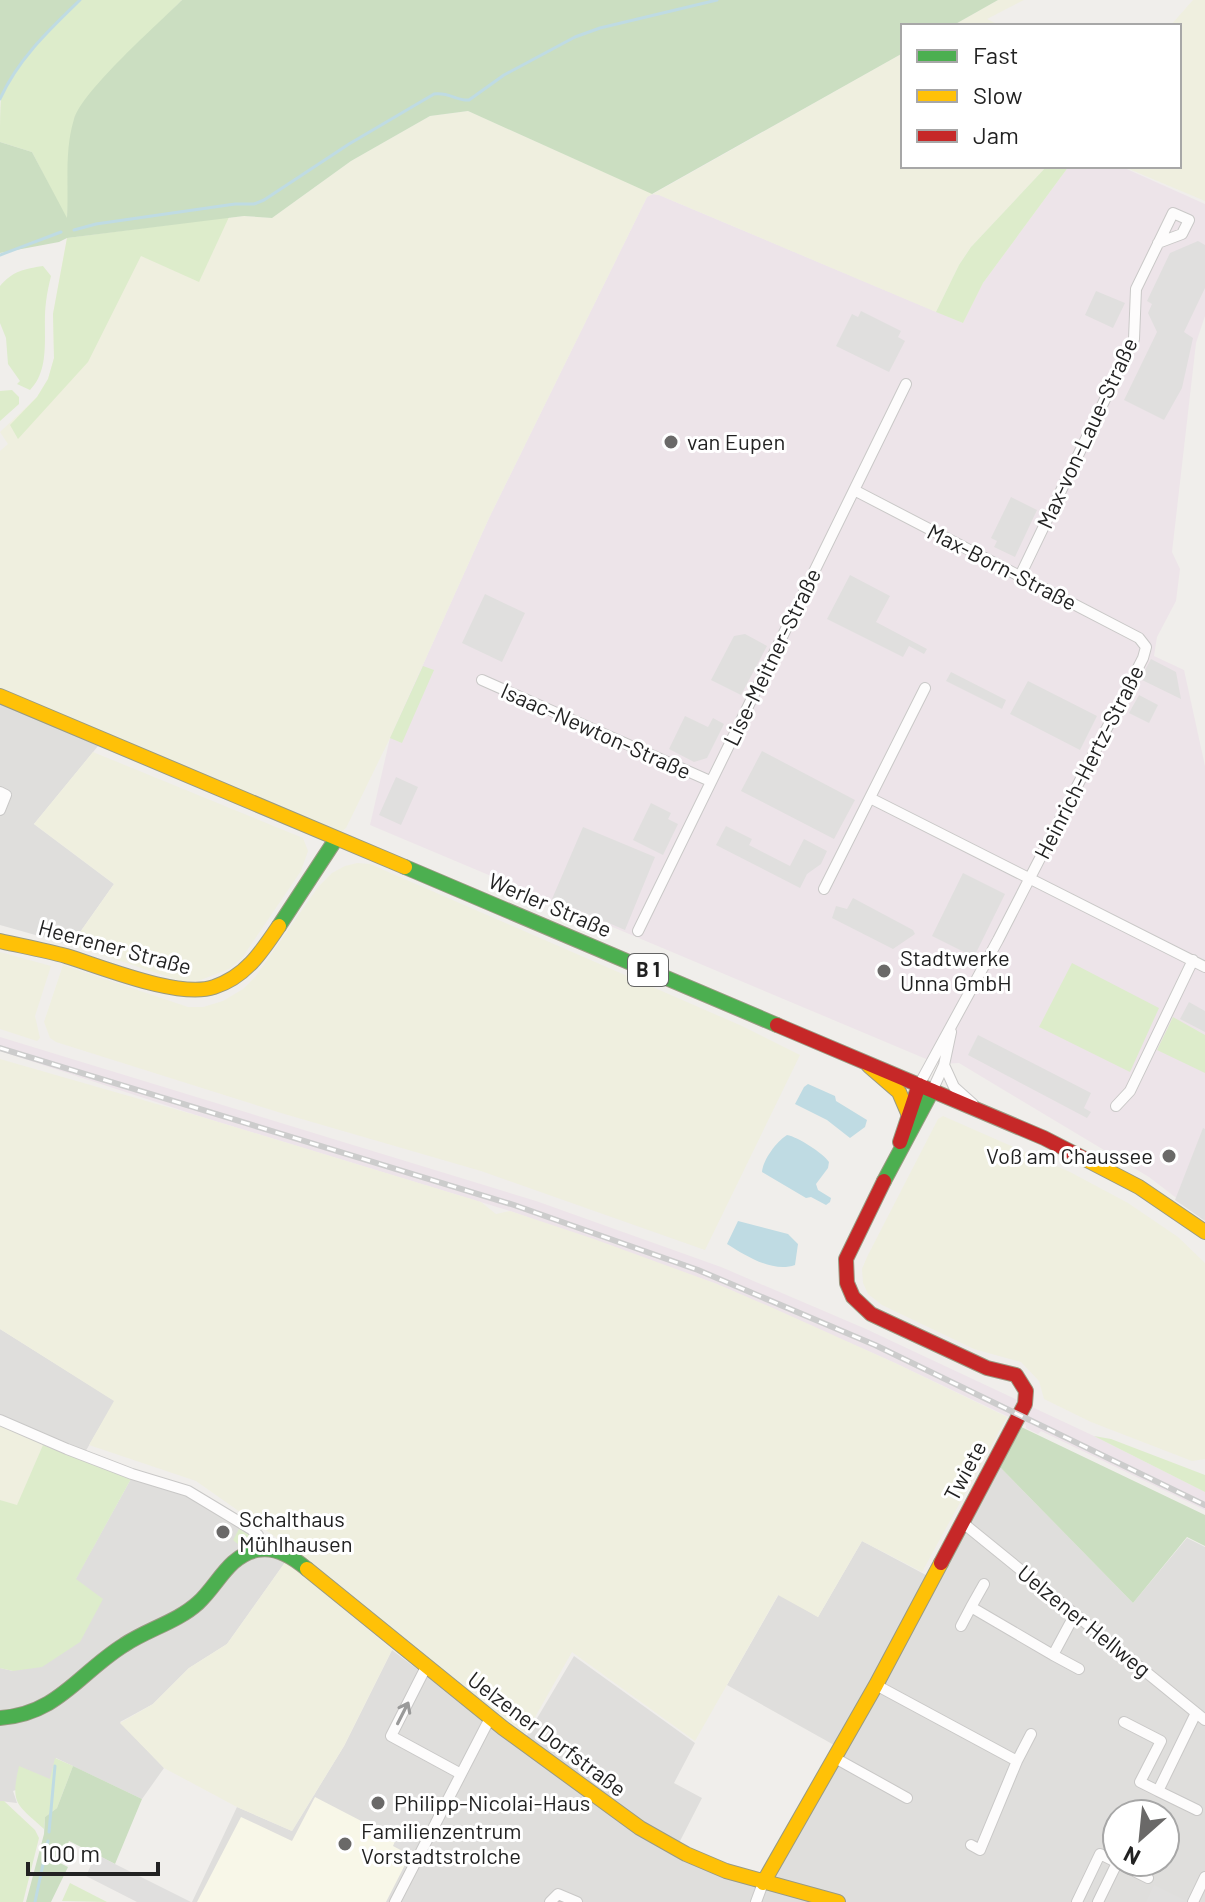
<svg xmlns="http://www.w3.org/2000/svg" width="1205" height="1902" viewBox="0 0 1205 1902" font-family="Barlow,sans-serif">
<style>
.residential{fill:#dfdedc;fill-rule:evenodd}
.industrial{fill:#ede4e9}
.education{fill:#f8f7e8}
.farmland{fill:#efefdf}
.grass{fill:#ddeccb}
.forest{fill:#cbdec1}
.parking{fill:#e0dfde}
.water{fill:#bfdbe3}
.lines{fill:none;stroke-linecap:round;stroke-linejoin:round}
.stream{stroke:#bfdbe3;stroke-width:3}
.street-casing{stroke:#c9c8c7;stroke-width:12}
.fast-casing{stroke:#999a82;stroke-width:16}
.slow-casing{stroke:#999a82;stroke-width:16}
.jam-casing{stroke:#999a82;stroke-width:16}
.street{stroke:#fdfcfc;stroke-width:10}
.fast{stroke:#4caf50;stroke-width:14}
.slow{stroke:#ffc107;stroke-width:14}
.jam{stroke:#c62828;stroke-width:14}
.rail-casing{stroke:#ccc;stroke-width:6}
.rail{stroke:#fff;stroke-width:3;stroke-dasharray:9;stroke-linecap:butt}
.oneway{stroke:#9a9a9a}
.poi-dot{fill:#6a6968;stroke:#fff;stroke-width:3}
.labels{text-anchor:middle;stroke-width:6;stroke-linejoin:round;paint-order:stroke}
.shield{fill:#fff;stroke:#646464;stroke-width:2}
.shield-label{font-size:20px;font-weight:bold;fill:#222}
.street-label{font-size:22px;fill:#222;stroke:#fff}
.poi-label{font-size:22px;fill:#222;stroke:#fff;text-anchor:start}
</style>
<rect width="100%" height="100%" fill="#f0eeeb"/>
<path class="residential" d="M0,703L98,746L34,824L114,884L71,945L0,925Z
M0,1329L115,1401L81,1459L0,1424Z
M999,1466L1133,1603L1187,1538L1205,1547V1902H192L237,1807L292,1831L344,1746L392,1650L520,1747L574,1656L695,1743L674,1783L702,1798L679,1843L759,1878L834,1745L727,1685L779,1594L818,1617L862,1541L939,1582ZM1117,1814H1165V1862H1117Z
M132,1477L186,1495L253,1536L258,1553L286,1561L227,1644L189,1668L153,1704L120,1722L164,1768L142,1799L56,1758L51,1779L13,1791L17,1803L0,1801V1668L13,1671L75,1580Z"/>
<path class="industrial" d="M1069,166H1120L1205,204V316L1196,343L1172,552L1180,569L1176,601L1157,637L1154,656L1184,670L1205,766V1220L1149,1177L959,1063L938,1064L370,825L390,738L489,518L647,197L652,194L659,195L963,323L983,283Z
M0,1037L536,1201L721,1267L866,1329L1094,1436L1205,1492V1510L1041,1431L1038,1434L1026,1428V1425L895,1363L717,1284L510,1211L202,1117L0,1051Z"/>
<path class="education" d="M315,1797L396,1839L393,1846L410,1855L386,1902H197L241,1817L292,1841Z"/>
<path class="farmland" d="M998,0H1024L987,19L1001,26H952Z
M1193,0H1205V201L1122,166H1179V26H1170Z
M903,53V166H1047L971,247L959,265L936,312L659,195L653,194L647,197L489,518L390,738L346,828L335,837L0,692V451L8,444L0,432L37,397L48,379L54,358L53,314L67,238L244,216L272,218L351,161L430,116L468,111L653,194Z
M93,752L303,838L308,851L301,871L242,958L229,969L198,981H181L71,945L114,884L34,824Z
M357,863L370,864L742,1026L800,1055L705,1250L481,1171L281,1113L56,1042L50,1038L44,1022L63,965L188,1007H203L223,1001L243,989L256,976L318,887L332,873L345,866Z
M0,952L51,966L35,1016L40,1038L37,1041L0,1029Z
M0,1059L202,1117L481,1202L496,1214L510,1211L594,1239L717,1284L773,1308L895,1363L1007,1417L922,1572L862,1541L818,1617L778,1595L695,1741L572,1652L526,1733L517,1734L294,1550L196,1481L89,1445L114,1401L0,1329Z
M943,1116L1070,1172L1128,1203L1178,1237L1205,1263V1459L1192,1461L1091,1422L1044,1399L1039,1381L1021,1362L974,1349L882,1305L868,1294L863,1283L862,1269L867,1257L938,1119Z
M0,1424L43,1445L17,1506L0,1500Z
M286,1561L392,1650L344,1746L292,1831L237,1807L164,1768L120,1723L153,1704L189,1668L227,1644Z"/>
<path class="grass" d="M80,0H182L102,80L75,116L67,220L32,152L0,142C0,129 0,111 1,98C11,63 55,24 80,0Z
M1047,166H1069L983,283L963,323L936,312L959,265L971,247Z
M229,217L199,282L141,256L88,362L18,439L10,425L37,397L48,379L54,358L53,314L67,238Z
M43,266L51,276C49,284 47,293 46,302C42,330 52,368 30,390L17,384L20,381L8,364L6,338L0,323V286C13,271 24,269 43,266Z
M12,390L19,397V404L0,421V391Z
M423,666L434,670L402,743L390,738Z
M1072,963L1159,1008L1130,1072L1039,1027Z
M1173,1017L1205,1035V1073L1157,1050Z
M1094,1436L1111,1439L1205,1475V1492Z
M43,1445L132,1477L76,1579L103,1599L80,1642L42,1667L13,1671L0,1668V1500L17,1505Z
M240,1527L254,1540L251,1546L237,1554L239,1545L233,1540Z
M55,1758L73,1766L57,1808L45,1817L44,1829C17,1804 10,1805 19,1766L50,1779Z
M0,1801H4L35,1830L39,1838L23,1902H0Z
M70,1883L107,1902L62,1901Z"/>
<path class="forest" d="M0,0H80C49,30 18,59 0,99Z
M182,0H998L952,26H903V53L652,194L468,111L430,116L351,161L272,218L244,216L67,238L59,242L0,253V142L32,152L67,218C69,185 64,152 74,119C83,90 158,24 182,0Z
M1015,1424L1205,1515V1546L1187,1537L1133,1603L995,1462Z
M73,1766L142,1799L115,1864L69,1841L60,1863L68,1867L51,1902H26L44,1834L45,1817L57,1808Z"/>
<path class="parking" d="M1198,241L1205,245V288L1184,332L1193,338L1182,388L1164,420L1124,400L1157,332L1148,313L1152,304L1147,301L1170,253Z
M1096,291L1125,303L1113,328L1085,315Z
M861,311L901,331L898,337L905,341L889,372L836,346L852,314L858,317Z
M1011,497L1037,510L1015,557L994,547L997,541L991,538Z
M850,575L890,596L876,622L927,649L924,654L909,646L903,657L827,619Z
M485,594L525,613L502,662L462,643Z
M745,634L767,646L741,695L711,680L734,636Z
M1151,659L1176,672L1181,699L1140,679Z
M951,672L1006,700L1002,709L946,681Z
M1028,681L1097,716L1080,750L1010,714Z
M1139,695L1158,705L1149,723L1129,713Z
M685,716L708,727L713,718L724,724L707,758L694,762L669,749Z
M762,751L855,800L834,839L741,791Z
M396,777L418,787L401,825L379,815Z
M651,803L671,813L668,819L678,824L663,855L633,840Z
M726,826L752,839L749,845L790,866L804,839L827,851L821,864L807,874L800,888L716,845Z
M583,827L655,857L625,930L552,899Z
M963,873L1005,894L974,957L932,936Z
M853,898L913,930L915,934L893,949L832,918L836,906L847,909Z
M1189,1002L1205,1011V1032L1180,1019Z
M978,1035L1091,1093L1084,1108L1091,1112L1087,1118L968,1055Z
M1203,1128L1205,1129V1221L1175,1200Z
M400,1803L430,1818L410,1854L394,1845L397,1839L384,1832Z
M96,1854L115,1864L191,1902H137L86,1876Z
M1154,1885L1188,1902H1146Z"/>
<path class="water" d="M808,1084L835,1096L836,1101L867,1120L865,1127L850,1138L827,1120L795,1104L804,1087Z
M787,1135C798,1137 823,1153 829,1162L828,1168L816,1184L818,1190L831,1198L830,1202L826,1205L811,1197L806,1198L762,1172C763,1160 776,1142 787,1135Z
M738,1221L788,1234L798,1244L795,1265C773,1273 746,1256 727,1244Z"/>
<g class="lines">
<path class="stream" d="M0,99C18,59 49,30 80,0
M74,230L96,224L235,204H254L264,200L349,144L434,94C450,92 456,101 469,100L504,75L575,37L600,28L717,0
M0,255L61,232
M49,1832L55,1766
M35,1902L48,1841"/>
<defs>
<path id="street" d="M854,490L1139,638L1146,647L1143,658L998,940L919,1085
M1020,576L1134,339L1136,289L1173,213L1189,220L1182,234L1158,243
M482,680L710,781
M0,792L6,795L0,810
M870,798L1205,967
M824,889L925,688
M638,931L906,384
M944,1065L954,1087L973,1104
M932,1091L944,1065L951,1032
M1116,1106L1130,1091L1193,960
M0,1420L67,1449L132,1474L188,1491L251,1529L258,1535L259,1549
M963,1523L1205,1720
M984,1584L971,1607L1053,1655L1075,1614
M961,1626L971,1607
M1053,1655L1079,1669
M425,1669L391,1736L461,1774
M876,1685L1017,1761
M1196,1713L1158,1791L1197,1810
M1124,1722L1161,1741L1140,1782L1158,1791
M835,1758L907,1798
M971,1845L980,1850L1017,1761L1031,1734
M395,1902L489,1720
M550,1902L558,1894L577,1902
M756,1902L763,1883
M1077,1902L1100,1854L1148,1878
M1098,1902L1117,1863
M1193,1902L1205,1877"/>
<path id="fast" d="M405,867L777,1025
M279,926L336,839
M884,1181L932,1091
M0,1718C58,1714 79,1673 124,1645C148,1629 177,1622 198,1603C218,1585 228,1556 257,1550C275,1546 293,1557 307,1569"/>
<path id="slow" d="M0,696L405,867
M0,941C22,946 44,950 66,956C102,967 179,999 214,987C245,977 261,953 279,926
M869,1066L899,1092L908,1113
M1085,1159L1139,1187L1205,1232
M307,1569L503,1728L640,1828L686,1854L726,1871L838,1902
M763,1883L876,1685L941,1563"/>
<path id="jam" d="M777,1025L1044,1138L1085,1159
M900,1142L919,1085
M884,1181L846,1259L847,1283L853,1297L871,1314L987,1368L1016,1375L1026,1391L1025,1404L941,1563"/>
</defs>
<use href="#street" class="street-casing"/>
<use href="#fast" class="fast-casing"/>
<use href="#slow" class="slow-casing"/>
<use href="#jam" class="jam-casing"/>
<use href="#street" class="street"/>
<use href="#fast" class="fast"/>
<use href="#slow" class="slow"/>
<use href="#jam" class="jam"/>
<defs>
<path id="rail" d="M0,1048L514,1205L698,1270L875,1345L1205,1505"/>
</defs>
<use href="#rail" class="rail-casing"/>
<use href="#rail" class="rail"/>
</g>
<defs><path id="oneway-shaft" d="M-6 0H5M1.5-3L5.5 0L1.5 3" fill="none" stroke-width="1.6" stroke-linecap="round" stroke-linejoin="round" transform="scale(2)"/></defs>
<use class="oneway" href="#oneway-shaft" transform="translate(403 1713) rotate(-63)"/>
<g class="poi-dot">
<circle cx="671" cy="442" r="8"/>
<circle cx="884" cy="971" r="8"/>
<circle cx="1169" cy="1156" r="8"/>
<circle cx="223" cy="1532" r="8"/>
<circle cx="378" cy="1803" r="8"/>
<circle cx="345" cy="1844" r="8"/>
</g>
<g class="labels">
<rect class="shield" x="628" y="954" width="40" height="32" rx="6"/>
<g class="shield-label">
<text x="648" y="977">B 1</text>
</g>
<g class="street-label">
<text transform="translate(1087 433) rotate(-65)" y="8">Max-von-Laue-Straße</text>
<text transform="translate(1002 567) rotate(27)" y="8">Max-Born-Straße</text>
<text transform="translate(772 657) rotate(-64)" y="8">Lise-Meitner-Straße</text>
<text transform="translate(596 731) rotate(24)" y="8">Isaac-Newton-Straße</text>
<text transform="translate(1089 762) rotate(-63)" y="8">Heinrich-Hertz-Straße</text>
<text transform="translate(550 905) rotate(23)" y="8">Werler Straße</text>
<text transform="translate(115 947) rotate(15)" y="8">Heerener Straße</text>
<text transform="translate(965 1471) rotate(-62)" y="8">Twiete</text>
<text transform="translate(1084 1621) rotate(39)" y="8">Uelzener Hellweg</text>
<text transform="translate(547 1734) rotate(37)" y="8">Uelzener Dorfstraße</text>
</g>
<g class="poi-label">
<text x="687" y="450">van Eupen</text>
<text x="900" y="966">Stadtwerke<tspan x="900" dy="25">Unna GmbH</tspan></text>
<text x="1153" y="1164" text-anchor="end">Voß am Chaussee</text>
<text x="239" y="1527">Schalthaus<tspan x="239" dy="25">Mühlhausen</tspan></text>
<text x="394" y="1811">Philipp-Nicolai-Haus</text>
<text x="361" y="1839">Familienzentrum<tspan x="361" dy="25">Vorstadtstrolche</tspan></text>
</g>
</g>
<rect x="901" y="24" width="280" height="144" fill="#ffffff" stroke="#a7a7a7" stroke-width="2"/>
<rect x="917" y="50" width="40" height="12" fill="#4caf50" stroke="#a7a7a7" stroke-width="2"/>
<text x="973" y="64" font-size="24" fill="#222222">Fast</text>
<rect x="917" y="90" width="40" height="12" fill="#ffc107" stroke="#a7a7a7" stroke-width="2"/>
<text x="973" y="104" font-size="24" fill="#222222">Slow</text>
<rect x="917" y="130" width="40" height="12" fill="#c62828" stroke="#a7a7a7" stroke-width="2"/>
<text x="973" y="144" font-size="24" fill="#222222">Jam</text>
<g transform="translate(1141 1838) rotate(207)"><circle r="38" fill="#ffffff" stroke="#a7a7a7" stroke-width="2"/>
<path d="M0-6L14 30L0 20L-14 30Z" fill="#6a6968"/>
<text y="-12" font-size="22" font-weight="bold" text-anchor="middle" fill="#222222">N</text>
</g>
<path d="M28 1862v12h130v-12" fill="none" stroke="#222222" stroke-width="4"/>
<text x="40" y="1862" font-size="24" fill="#222222" stroke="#ffffff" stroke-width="6" paint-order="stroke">100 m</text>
</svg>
